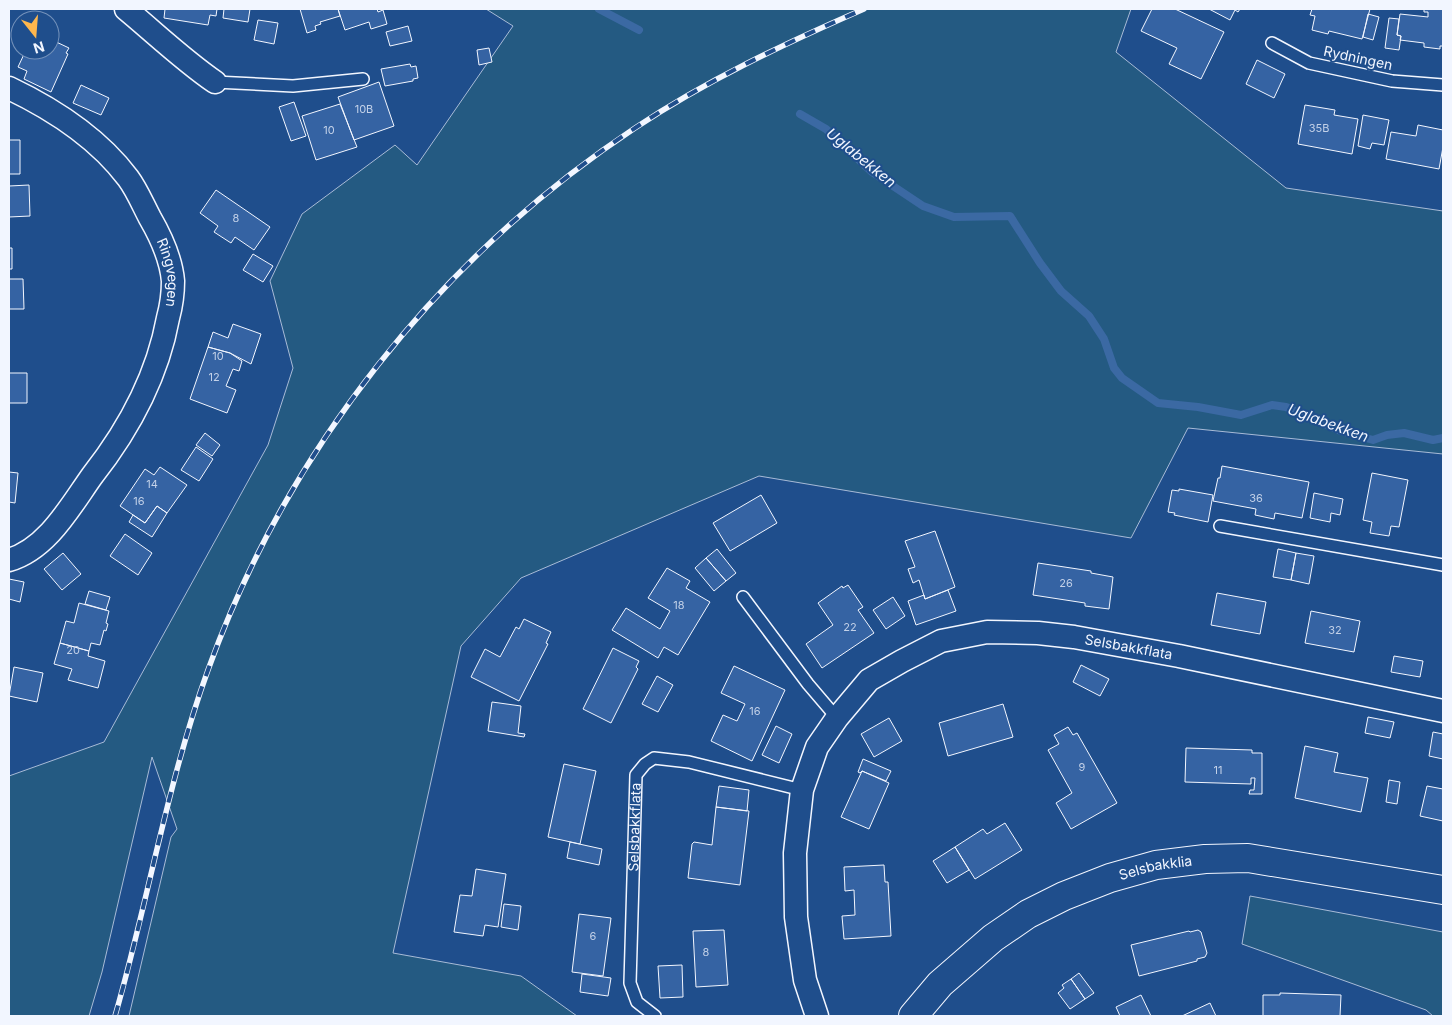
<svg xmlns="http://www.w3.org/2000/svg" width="1452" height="1025" viewBox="0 0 1452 1025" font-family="Inter,sans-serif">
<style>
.green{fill:#245a82;stroke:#a8bbd7}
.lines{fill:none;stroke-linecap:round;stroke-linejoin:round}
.stream{stroke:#3b69a3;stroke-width:8}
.building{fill:#3563a3;stroke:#f2f6ff}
.service-casing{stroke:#f2f6ff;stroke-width:14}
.minor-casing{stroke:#f2f6ff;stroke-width:25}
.tertiary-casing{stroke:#f2f6ff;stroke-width:30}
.service{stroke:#1f4e8c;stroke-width:11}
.minor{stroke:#1f4e8c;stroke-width:22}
.tertiary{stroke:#1f4e8c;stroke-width:28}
.rail-casing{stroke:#f2f6ff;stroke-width:5.5}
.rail{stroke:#1f4e8c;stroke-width:4;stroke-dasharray:11;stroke-linecap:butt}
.labels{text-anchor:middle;stroke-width:4;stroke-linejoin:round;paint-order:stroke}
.number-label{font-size:11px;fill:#c3d1e8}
.street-label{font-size:14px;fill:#f2f6ff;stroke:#1f4e8c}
.water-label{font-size:15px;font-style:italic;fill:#f2f6ff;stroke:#1f4e8c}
</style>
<rect width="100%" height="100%" fill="#1f4e8c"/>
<path class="green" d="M486,9H1131L1116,52L1286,188L1443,211V454L1188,428L1131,538L759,476L521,578L461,646L393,953L521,976L577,1016H129L171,837L177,829L152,757L102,972L89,1016H9V776L104,742L268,445L293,368L270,281L302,214L395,145L417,165L513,26Z
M1250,896L1443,932V1016H1433L1426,1010L1242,944Z"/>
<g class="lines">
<path class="stream" d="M599,9L639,30
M800,114L826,129L872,172L923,206L954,217L1010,216L1040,263L1061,291L1089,316L1104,339L1114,368L1122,378L1158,403L1198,407L1241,415L1272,405L1286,407L1341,431L1373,440L1387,435L1404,433L1433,440L1443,438"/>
</g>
<path class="building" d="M165,9H217L216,16L210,15L208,25L164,18Z
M224,9H250L248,22L223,18Z
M300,9H338L340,16L320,22L321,24L315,26L316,30L307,33Z
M338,9H377L378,12L383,10L387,24L371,29L369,22L345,30Z
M1152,9H1175L1224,32L1201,79L1169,64L1177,48L1141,31Z
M1209,9H1240L1238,12L1235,10L1230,20Z
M1312,9H1370L1362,39L1329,31L1328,34L1312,30L1315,16L1310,15Z
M1424,9H1443V46H1440V49L1424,47V43L1400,40L1401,36L1397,35L1400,14L1428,17V12H1424Z
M1368,14L1379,17L1373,40L1363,37Z
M1389,18L1399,19L1397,35L1401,36L1399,50L1385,48Z
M258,20L278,23L274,44L254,40Z
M408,26L412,41L390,46L386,32Z
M50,39L69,48L66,53L68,54L51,92L24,79L27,71L18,67L26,50H50Z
M489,48L492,62L479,65L477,50Z
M1257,60L1285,74L1274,98L1246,84Z
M410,64L411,67L416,66L418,78L413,79V81L385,86L381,69Z
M379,82L394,126L354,140L338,97Z
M81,85L109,98L101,115L73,103Z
M294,102L306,136L291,141L279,107Z
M340,104L357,147L316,160L302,116Z
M1305,105L1335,110L1334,115L1358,119L1352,154L1298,144Z
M1363,115L1389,120L1384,145L1372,143L1370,149L1358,146Z
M1418,125L1443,130V147L1439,169L1386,159L1391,132L1416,136Z
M9,140H20V174H9Z
M29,185L30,216L9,217V186Z
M216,190L270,227L254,250L235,237L231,243L214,232L218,226L200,213Z
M9,248H12V269H9Z
M253,254L273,266L263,282L243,270Z
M9,279H23L24,309H9Z
M233,324L261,334L251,364L230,353L208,347L213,332L228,338Z
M208,347L230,353L242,361L239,371L233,369L226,386L236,390L227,413L190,399Z
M9,373H27V403H9Z
M205,433L220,445L212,456L196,445Z
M196,447L213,459L199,481L181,470Z
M1222,466L1309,482L1302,518L1275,513L1274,519L1255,515L1256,509L1213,501L1218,478H1220Z
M160,467L187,485L167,513L157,506L145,523L120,506L145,469L154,475Z
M9,472L18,473L15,503L9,502Z
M1372,473L1408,480L1399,527L1391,526L1389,536L1370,533L1372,522L1363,520Z
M1179,489L1213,495L1208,522L1174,515L1175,513L1168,512L1172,490L1179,491Z
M1314,493L1343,499L1340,515L1331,513L1330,522L1310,518Z
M761,495L777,523L730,551L713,523Z
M157,506L167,513L152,537L129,522L133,515L145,523Z
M935,531L955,587L925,599L919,580L913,583L908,569L915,567L905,541Z
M125,534L152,553L138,575L110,556Z
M717,549L736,573L726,581L706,558Z
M1278,549L1296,553L1291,580L1273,577Z
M63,553L81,574L62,590L44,569Z
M1296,553L1314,556L1309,584L1291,580Z
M706,558L726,581L714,591L695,568Z
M1038,563L1091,571V573L1113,577L1109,609L1085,606V603L1033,595Z
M667,568L690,581L686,588L710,602L678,655L664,647L658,658L612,630L626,608L660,629L670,611L648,598Z
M9,579L24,582L20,602L9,599Z
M848,585L863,607L858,610L874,633L822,668L806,644L833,625L818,603L842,586L843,588Z
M948,590L956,611L916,625L908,601L924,595L925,599Z
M89,591L110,597L106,610L85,604Z
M1217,593L1266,602L1260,634L1211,625Z
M893,597L905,616L886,629L873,610Z
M79,603L109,611L106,623L108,624L106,631L104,630L100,645L91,643L89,651L60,643L66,621L74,623Z
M1311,611L1360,621L1354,652L1305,643Z
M524,619L551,632L546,643L548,644L519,701L471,677L485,649L500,657L516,627L519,629Z
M60,643L89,651L88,656L105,661L98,688L68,680L72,669L54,664Z
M613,648L639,661L636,667L638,669L611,723L583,709Z
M1394,656L1423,661L1420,677L1391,672Z
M1081,665L1109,679L1100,696L1073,682Z
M734,666L785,690L752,761L711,741L723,715L737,721L745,704L721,693Z
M14,667L43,673L37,702L9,696Z
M657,676L673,685L658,712L642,704Z
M492,702L521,706L518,733L525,734L524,737L488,731Z
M1003,704L1013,737L948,756L939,723Z
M1368,717L1394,722L1390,738L1365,733Z
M889,718L902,741L874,757L861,734Z
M776,726L792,734L779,763L762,755Z
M1068,727L1073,735L1077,733L1117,803L1071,829L1056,803L1072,793L1048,750L1059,744L1054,735Z
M1433,732L1443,734V759L1429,756Z
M1305,746L1338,753L1334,772L1368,778L1361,812L1295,798Z
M1186,748L1252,750V753H1262V794H1249L1250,790H1254L1255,778H1251V784L1185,782Z
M863,759L891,771L886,781L862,771L860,773L858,772Z
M564,764L596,771L580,844L548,837Z
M862,771L889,783L869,829L841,817Z
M1389,780L1400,782L1397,804L1386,802Z
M719,786L749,790L747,811L716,807Z
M1427,786L1443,789V821L1420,816Z
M716,807L749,811L740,885L688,878L692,844L694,842L712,845Z
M1005,823L1022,850L975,879L955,847L983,829L987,834Z
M570,842L602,849L599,865L567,858Z
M955,847L969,870L947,883L933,861Z
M884,865L885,882H888L891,936L844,939L842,916L855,915L854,890L845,891L844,867Z
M476,869L506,874L498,927L485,925L483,936L454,932L460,895L472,896Z
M504,904L521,906L518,930L501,927Z
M579,914L611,918L603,976L572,972Z
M724,930L728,985L696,987L693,931Z
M1198,930L1201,932L1207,953L1205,957L1197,959V961L1139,976L1131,945L1189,931L1190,932Z
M682,965L683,997L660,998L658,966Z
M1079,973L1094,993L1085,999L1071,979Z
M582,974L611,978L608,996L580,992Z
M1071,979L1085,999L1070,1009L1058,993L1064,988L1062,985Z
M1280,993L1341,995L1340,1016H1263V995H1280Z
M1141,995L1151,1016H1120L1116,1007Z
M1210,1003L1216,1016H1182Z"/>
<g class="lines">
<defs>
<g id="service">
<path d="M1272,43L1309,63L1392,81L1443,85"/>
<path d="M215,82L293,86L363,79"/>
<path d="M1220,526L1443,565"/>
<path d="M743,597L808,684L837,718"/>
<path id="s1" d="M655,1016L637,1002L630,983L636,775L645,764L654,758L689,762L802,790"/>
</g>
<g id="minor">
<path d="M126,9C155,33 183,60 215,82"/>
<path id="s2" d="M9,88C53,109 98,138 128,178C137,190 143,205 150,218C161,237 171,258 173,281C173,293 171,307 168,318C157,378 129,429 92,476C70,507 47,549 9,560"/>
<path id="s3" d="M817,1016L805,980L796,917L795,853L802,790L817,747L837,718L869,680L902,661L941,641L987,632L1038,633L1074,637L1179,656L1443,711"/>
</g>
<g id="tertiary">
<path id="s4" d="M913,1016L940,984L993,938L1028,914L1064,896L1110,878L1156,865L1205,859L1248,858L1443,890"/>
</g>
</defs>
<use href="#service" class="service-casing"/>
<use href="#minor" class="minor-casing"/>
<use href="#tertiary" class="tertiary-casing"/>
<use href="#service" class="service"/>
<use href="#minor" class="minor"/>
<use href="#tertiary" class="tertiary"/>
<defs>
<path id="rail" d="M115,1016C148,902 167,783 208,670C287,450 440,257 635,128C707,80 786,43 864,9"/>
</defs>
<use href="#rail" class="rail-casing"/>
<use href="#rail" class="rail"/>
</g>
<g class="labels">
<g class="number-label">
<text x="364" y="113">10B</text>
<text x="1319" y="132">35B</text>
<text x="329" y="134">10</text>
<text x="236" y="222">8</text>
<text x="218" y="360">10</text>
<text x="214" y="381">12</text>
<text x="152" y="488">14</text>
<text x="1256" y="502">36</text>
<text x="139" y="505">16</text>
<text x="1066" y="587">26</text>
<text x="679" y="609">18</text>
<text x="850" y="631">22</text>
<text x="1335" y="634">32</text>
<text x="73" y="654">20</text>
<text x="755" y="715">16</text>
<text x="1082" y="771">9</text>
<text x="1218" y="774">11</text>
<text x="593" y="940">6</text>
<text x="706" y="956">8</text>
</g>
<g class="street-label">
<text transform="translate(1358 58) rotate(12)" y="5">Rydningen</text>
<text dy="5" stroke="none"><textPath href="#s2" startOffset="255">Ringvegen</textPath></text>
<text dy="5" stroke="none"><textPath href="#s3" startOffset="631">Selsbakkflata</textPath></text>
<text dy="5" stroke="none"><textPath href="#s1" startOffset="199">Selsbakkflata</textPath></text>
<text dy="5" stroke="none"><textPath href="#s4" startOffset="291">Selsbakklia</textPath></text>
</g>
<g class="water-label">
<text transform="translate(861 158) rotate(39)" y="5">Uglabekken</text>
<text transform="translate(1328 423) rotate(20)" y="5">Uglabekken</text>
</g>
</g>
<rect width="1452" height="1025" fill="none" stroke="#f2f6ff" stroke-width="20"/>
<g transform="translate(35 35) rotate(163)"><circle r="24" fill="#1f4e8c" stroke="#7391ba"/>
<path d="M0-4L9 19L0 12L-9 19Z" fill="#ffb74d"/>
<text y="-8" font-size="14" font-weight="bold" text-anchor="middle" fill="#f2f6ff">N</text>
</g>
</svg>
